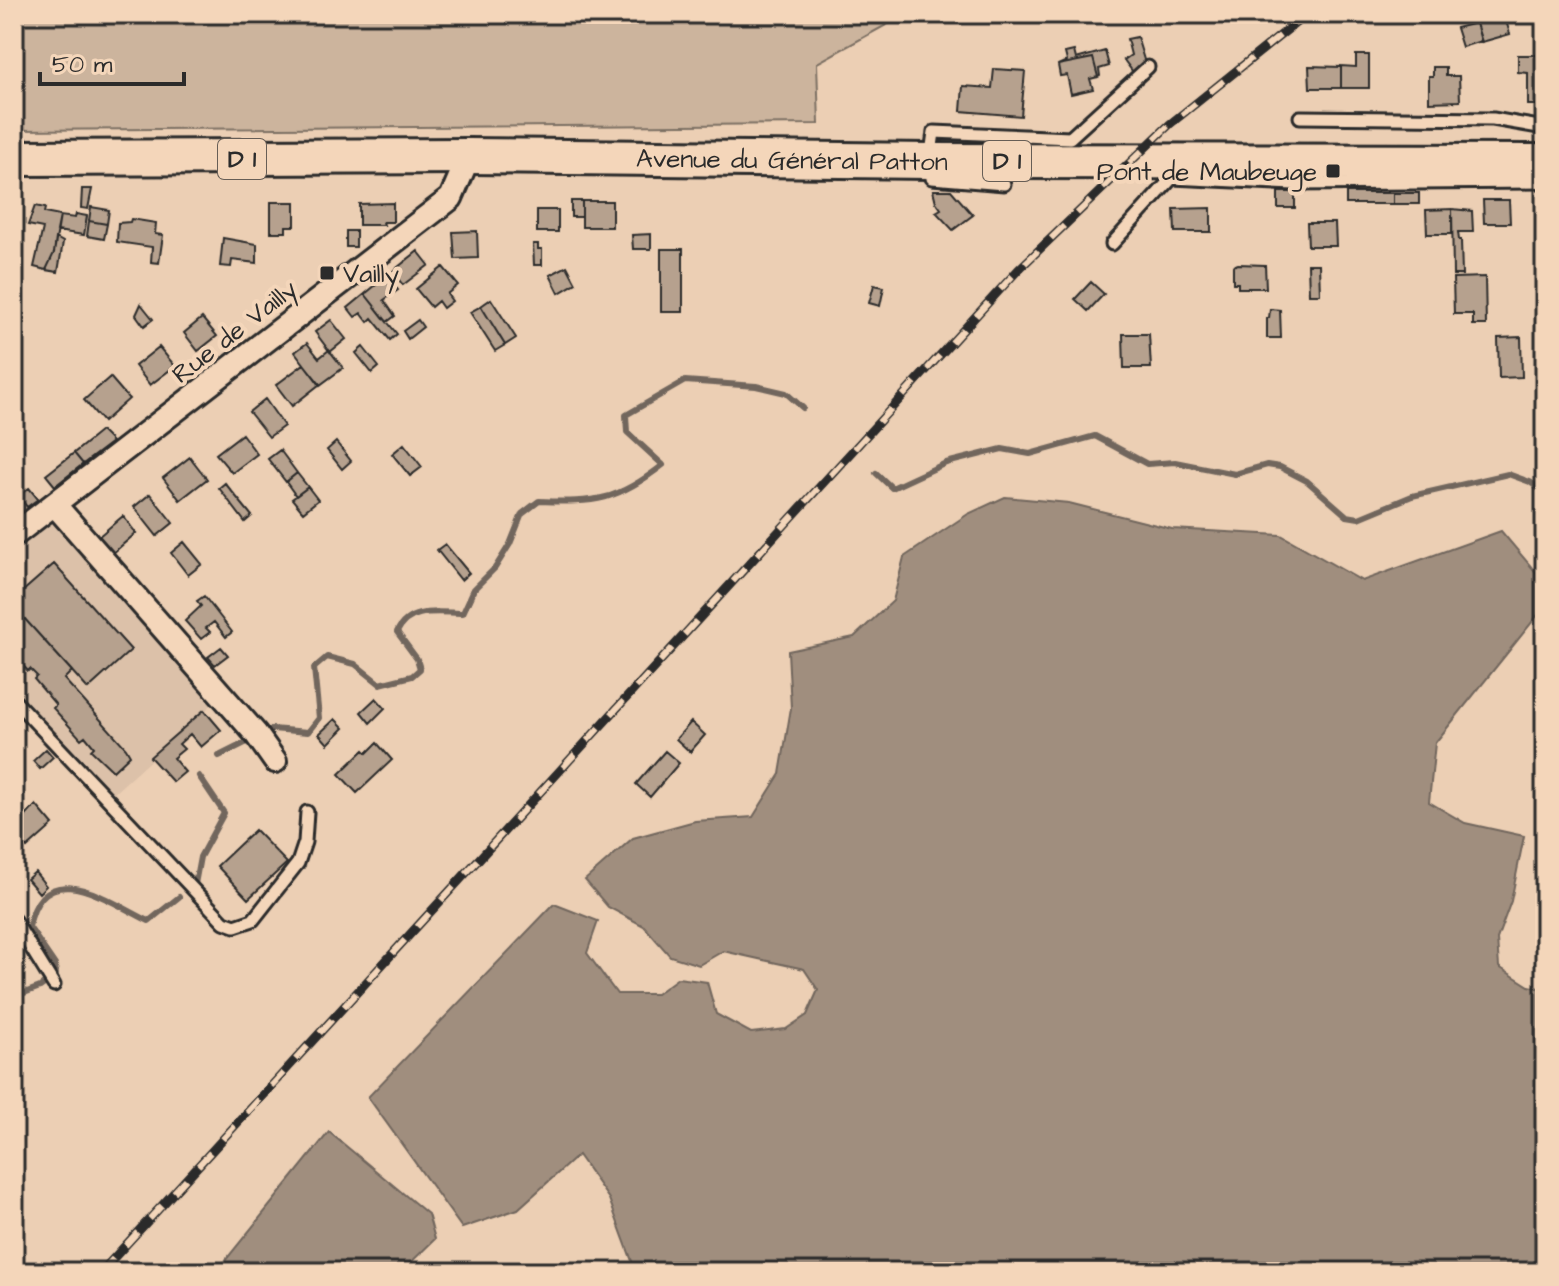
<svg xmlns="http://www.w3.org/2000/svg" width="1559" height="1286" viewBox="0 0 1559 1286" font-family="'Architects Daughter',sans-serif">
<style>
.built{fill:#dcc1a9}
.green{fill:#ccb49d;stroke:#7c7064;stroke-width:2}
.water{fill:#a08e7e;stroke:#71665d;stroke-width:2}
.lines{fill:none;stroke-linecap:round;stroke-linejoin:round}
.stream{stroke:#71665d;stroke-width:6}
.building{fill:#b6a18e;stroke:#2b2b2b;stroke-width:2}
.lane-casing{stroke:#2b2b2b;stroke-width:17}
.street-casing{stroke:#2b2b2b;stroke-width:28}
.primary-casing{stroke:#2b2b2b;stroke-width:40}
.lane{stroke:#f4d6ba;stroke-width:11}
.street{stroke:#f4d6ba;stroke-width:22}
.primary{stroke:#f4d6ba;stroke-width:34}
.rail-casing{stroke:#2b2b2b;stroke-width:9}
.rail{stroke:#f4d6ba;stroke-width:6;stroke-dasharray:18;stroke-linecap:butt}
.poi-dot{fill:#2b2b2b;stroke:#f4d6ba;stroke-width:3}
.labels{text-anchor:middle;stroke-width:8;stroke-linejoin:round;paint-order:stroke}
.shield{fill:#f4d6ba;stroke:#675e56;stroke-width:2}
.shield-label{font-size:24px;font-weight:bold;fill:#2b2b2b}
.street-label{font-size:26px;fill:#2b2b2b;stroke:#f4d6ba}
.poi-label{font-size:26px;fill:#2b2b2b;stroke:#f4d6ba;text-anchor:end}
</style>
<rect width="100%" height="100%" fill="#eccfb4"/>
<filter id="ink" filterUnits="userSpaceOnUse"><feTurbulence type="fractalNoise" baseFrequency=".0125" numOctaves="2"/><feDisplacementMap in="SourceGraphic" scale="16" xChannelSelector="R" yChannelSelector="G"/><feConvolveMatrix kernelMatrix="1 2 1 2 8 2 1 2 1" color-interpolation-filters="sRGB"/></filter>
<g filter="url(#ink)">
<path class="built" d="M14,475L216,701L103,803L14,708Z"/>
<path class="green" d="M14,14H906L817,63L819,124L14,130Z"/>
<path class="water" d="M1005,497L1069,503L1172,529L1281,535L1362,581L1501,531L1545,583V606L1435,743L1429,802L1465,823L1524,836L1511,901L1497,939L1499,967L1529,986L1545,989V1272H636L609,1199L578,1155L518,1209L462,1228L368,1097L554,904L598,921L587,953L617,994H656L678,978L707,982L716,1014L751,1033L786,1029L807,1015L818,990L804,969L723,951L699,965L670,956L644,926L608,907L585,880L633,838L695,821L753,817L780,774L791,708L788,651L854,637L893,601L904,557L968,514Z
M329,1132L428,1214L435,1239L401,1272H216Z"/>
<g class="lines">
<path class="stream" d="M876,473L892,488L946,463L1002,449L1030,454L1095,436L1147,464L1175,462L1235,474L1267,465L1280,467L1307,481L1347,516L1359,518L1412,496L1508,474L1530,482L1545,493
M272,729L308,732L319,718L314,668L327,657L355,664L380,684L412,676L420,669L417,659L397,632C409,606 440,613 463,613L474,589L495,568L510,544L522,514L539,501C596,503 617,501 663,465L627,432L626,415L685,381L756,386L786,393L803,408
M219,756L251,740
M195,884L200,857L224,813L199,776
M14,993L19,995L40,987L56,975L55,965L29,927C43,853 108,901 149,921L179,897"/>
</g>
<path class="building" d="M1473,14H1504L1510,34L1482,42Z
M1476,23L1481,41L1462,47L1456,28Z
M1137,37L1145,63L1133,72L1124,60L1131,55L1127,39Z
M1074,51L1076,59L1105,51L1109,66L1099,69L1100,76L1098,77L1093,58L1058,65L1067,61L1065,53Z
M1356,55H1369V88H1341V66L1356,67Z
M1518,55H1545V105H1528V73L1518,72Z
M1093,58L1098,77L1090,79L1093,89L1071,94L1067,75L1060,76L1058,65Z
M1309,66L1341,67V88H1310Z
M1433,67H1446V76H1459L1460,101L1429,102V76H1433Z
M994,69L1025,71L1021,116L961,111L963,86L992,88Z
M82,189H92L88,209L81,208Z
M933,190H951L973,215L953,230L936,212L941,209L936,202Z
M1278,192H1295V208H1278Z
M1346,193H1393V204H1346Z
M1393,193H1419V204H1393Z
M1483,200H1509L1510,223H1484Z
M571,201H582V217H571Z
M582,201H612V227H582Z
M271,202H295V226H286V232H271Z
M393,203V222H383L384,225H359V204Z
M35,206L45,208L44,213L60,216L54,253L46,270L34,267L43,228L28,225Z
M91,207L109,210L107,224L89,221Z
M1211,208V232H1175L1174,209Z
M1452,209V234H1427L1426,210Z
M1452,209L1472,211L1473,232H1458L1459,240H1461L1462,275H1453Z
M537,210H558V232H537Z
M76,214L87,216L84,235L57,231L60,216L75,218Z
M131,219L156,223L155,234L163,235L159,263L151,262L152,247L117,242L118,223L130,222Z
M89,221L107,224L104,239L87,236Z
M1307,223H1335L1336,246H1308Z
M346,231H356V247H346Z
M477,231L478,258L455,259L453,232Z
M651,234V249H633L632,235Z
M56,238L63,242L58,272L46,270L54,253Z
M223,238L257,244V263L232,260L231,267L220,266Z
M533,244H538V249H542V265H534Z
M661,249H683V312H661Z
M418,251L429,265L403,285L392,272Z
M1238,264L1265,265L1266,288H1238V283H1233V266Z
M1308,264H1319L1320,294H1309Z
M567,266L576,283L559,293L550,275Z
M443,267L458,285L447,294L452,301L443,308L438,301L431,307L416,289Z
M387,276L398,290L384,300L395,316L387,322L365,294Z
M1485,277L1486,325H1473V314H1454L1453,278Z
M1091,282L1104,294L1088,311L1075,299Z
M874,285L884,287L880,306L869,303Z
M365,294L397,334L390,340L372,318L368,322L361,313L355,317L348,308Z
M491,299L516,338L505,345L481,306Z
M141,304L153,319L144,326L136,315Z
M481,306L505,345L495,351L470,312Z
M1270,309L1280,310L1281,338H1267V318H1269Z
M202,318L217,336L198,351L184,333Z
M331,320L346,339L330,352L315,332Z
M418,320L423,327L408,339L403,331Z
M1123,334H1149L1151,368H1124Z
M1521,337L1522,377L1499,378L1498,338Z
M307,343L319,358L329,350L343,368L320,385L295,352Z
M159,347L175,366L150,385L135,366Z
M363,347L379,367L372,373L356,353Z
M304,364L320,384L292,406L276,385Z
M110,377L129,399L103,422L84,400Z
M265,399L284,426L269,437L249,412Z
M101,431L112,442L83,464L74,453Z
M242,434L257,454L232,473L216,454Z
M336,442L351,461L342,469L327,450Z
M404,444L422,467L410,476L392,454Z
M280,450L297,473L286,482L268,459Z
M74,453L83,464L55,486L46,475Z
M190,457L207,479L180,500L163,478Z
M297,473L308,487L296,496L286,482Z
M225,483L252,516L245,522L219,488Z
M308,487L318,500L303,512L292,499Z
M29,488L38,499L27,507L18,496Z
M150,494L173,523L157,536L134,507Z
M123,516L136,533L113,553L98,537Z
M184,542L202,564L188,575L171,553Z
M445,544L469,573L461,580L437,550Z
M54,564L131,650L88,689L14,607V599Z
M204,596L232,632L226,637L214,622L206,628L210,632L201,639L185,621L201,606L197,601Z
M14,607L72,671L64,679L126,748L130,755L113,771L91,750L94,747L85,736L81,739L53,708L56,705L34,679L37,676L30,669L28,671L14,656Z
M221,647L228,655L215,665L208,657Z
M376,698L385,708L370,723L361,712Z
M204,710L221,730L201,747L190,734L179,744L184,749L173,758L185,772L173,782L150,757Z
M335,719L344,728L328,744L319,734Z
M691,722L705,735L690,752L676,739Z
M377,743L392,760L357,793L339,774L364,750L367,753Z
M46,749L53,757L40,769L33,761Z
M665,751L679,763L650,797L636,784Z
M36,805L53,825L27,848L14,833V829Z
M255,830L287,863L248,899L217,866Z
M35,872L46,886L39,893L27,879Z"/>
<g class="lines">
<defs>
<path id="lane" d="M1300,117L1493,119L1545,128
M1004,184L932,178L930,161L934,132L1070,138L1148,67
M1112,244L1172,178L1294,184L1545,182
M14,700L224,922L235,926L253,920L298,863L305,842L307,812
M14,920L54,985"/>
<path id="street" d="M54,504L256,734L275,761
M14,535L451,198L469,156"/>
<g id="primary">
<path id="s1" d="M14,158L469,156L930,161L1545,162"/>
</g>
</defs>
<use href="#lane" class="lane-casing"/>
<use href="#street" class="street-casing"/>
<use href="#primary" class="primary-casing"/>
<use href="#lane" class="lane"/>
<use href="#street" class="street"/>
<use href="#primary" class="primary"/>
<defs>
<path id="rail" d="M101,1272L1018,270L1170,124L1307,14"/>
</defs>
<use href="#rail" class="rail-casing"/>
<use href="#rail" class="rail"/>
</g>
</g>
<g class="poi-dot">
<rect x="1325" y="163" width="16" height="16" rx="4"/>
<rect x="319" y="265" width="16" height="16" rx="4"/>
</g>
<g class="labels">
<g class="shield">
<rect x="218" y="139" width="48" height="40" rx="6"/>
<rect x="983" y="141" width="48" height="40" rx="6"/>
</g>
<g class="shield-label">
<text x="242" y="167">D 1</text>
<text x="1007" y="169">D 1</text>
</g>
<g class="street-label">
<text dy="9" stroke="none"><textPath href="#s1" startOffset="778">Avenue du Général Patton</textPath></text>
<text transform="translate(234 331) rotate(-38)" y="9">Rue de Vailly</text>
</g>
<g class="poi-label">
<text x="1317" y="180">Pont de Maubeuge</text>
<text x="343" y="282" text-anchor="start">Vailly</text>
</g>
</g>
<rect width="1559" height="1286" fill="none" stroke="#f4d6ba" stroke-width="48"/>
<rect x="24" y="24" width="1511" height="1238" fill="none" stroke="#2b2b2b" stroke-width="3" filter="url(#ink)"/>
<path d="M40 72v12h144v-12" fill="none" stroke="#2b2b2b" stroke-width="4"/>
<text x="52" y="72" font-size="24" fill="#2b2b2b" stroke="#f4d6ba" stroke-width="6" paint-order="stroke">50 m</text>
</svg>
